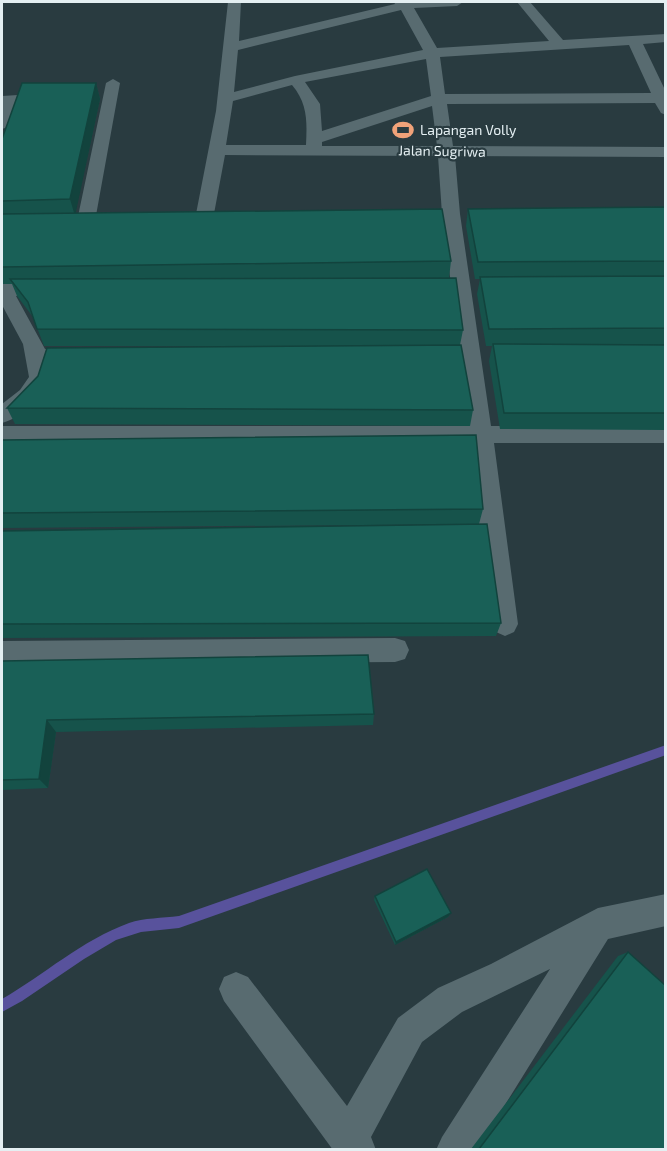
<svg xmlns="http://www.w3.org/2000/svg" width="667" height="1151" viewBox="0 0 667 1151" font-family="'Exo 2',sans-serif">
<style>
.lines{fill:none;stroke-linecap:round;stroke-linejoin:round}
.stream{fill:#58529c;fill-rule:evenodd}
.street{fill:#586b70;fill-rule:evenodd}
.wall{fill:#16534b}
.shaded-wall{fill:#12433d}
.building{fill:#196057;stroke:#12433d;stroke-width:1.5}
.labels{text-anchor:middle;stroke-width:4.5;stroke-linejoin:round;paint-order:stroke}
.far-poi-label{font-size:14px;fill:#e4eff2;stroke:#293b40;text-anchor:start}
.far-street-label{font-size:14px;fill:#e4eff2;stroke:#293b40}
</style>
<rect width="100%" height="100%" fill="#293b40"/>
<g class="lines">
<path class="stream" d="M666,745V755L179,928L141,932L116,940L84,959L22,1001L2,1012V999C44,975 82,940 129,923C144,918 162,918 179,916Z"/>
<path class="street" d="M228,2H241L239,41L395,4L394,2H463L457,6L414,8L437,48L549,41L517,2H530L563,40L666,34V42L643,44L666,92V115L661,113L655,103L447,104L453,146L666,147V157L455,156L460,214L491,426L666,427V443H494L518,624L514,632L505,636L496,632L492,624L483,537L452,538L443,535L440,528L443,521L452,518L481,517L471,443L2,442V426H469L442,214L438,156L225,155L213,219L210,223H198L195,219L216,111ZM401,10L423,50L295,76L234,92L238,50ZM629,45L651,93L445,94L440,57ZM426,59L431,96L322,131L320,104L305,82ZM292,85C308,104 307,122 306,145H226L233,101ZM432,106L437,146H322V142Z
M113,79L120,83L95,221L92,225H80L77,221L106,83Z
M50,93L55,95L58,98L55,101L18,104L8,127L2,129V96Z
M47,282L54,284L57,288L54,292L16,296L45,349L79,348L86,350L89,355L86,360L48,363L51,378C40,396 23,418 2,423V404L20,390L29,377L23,344L2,305V284Z
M395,638L405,641L409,650L405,659L395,662L2,665V641Z
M666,894V926L608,939L477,1150H436L442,1137L550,969L462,1012L422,1042L371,1137L376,1150H333L224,1001L219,989L224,977L236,972L248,977L347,1106L398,1018L438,988L491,964L598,908Z"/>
</g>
<path class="wall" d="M96,83L100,99L75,213L451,261L449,278L463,330L460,345L473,410L470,426L15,424L7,408L249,346H44L33,317L17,296L12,284H2V139Z
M666,207V430L500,429L489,361L492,346H486L477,294L480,279H475L466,226L468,209Z
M2,440L483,509L479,524L2,528Z
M2,531L501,623L496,636L2,638Z
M2,661L374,714L373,725L56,732L48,788L2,790Z
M375,896L451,913L448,917L395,945L374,900Z
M628,952L666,1149H471L618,956Z"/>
<path class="shaded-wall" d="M96,83L100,99L75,216L70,199Z
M47,720L56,732L48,788L39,779Z
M451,913L448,917L395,945L396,942Z"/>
<path class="building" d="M22,83H96L70,199L2,201V139Z
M666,207V261L478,262L468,209Z
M442,209L451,261L2,267V214Z
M666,276V328L489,329L480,277Z
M456,278L463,330L37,329L28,302L10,279Z
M493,344L666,345V413H504Z
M461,345L473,410L7,408L38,376L47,348Z
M476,435L483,509L2,513V440Z
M487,524L501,623L2,624V531Z
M368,655L374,714L47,720L39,779L2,780V661Z
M427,869L451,913L396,942L375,896Z
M628,952L666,986V1149H479Z"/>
<defs>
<symbol id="stadium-bare" viewBox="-9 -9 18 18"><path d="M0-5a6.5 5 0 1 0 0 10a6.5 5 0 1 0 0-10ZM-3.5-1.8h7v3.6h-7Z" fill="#f0a279" stroke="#293b40" stroke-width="2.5" paint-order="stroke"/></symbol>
</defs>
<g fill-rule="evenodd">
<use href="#stadium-bare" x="388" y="115" width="30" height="30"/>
</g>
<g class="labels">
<g class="far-poi-label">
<text x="420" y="135">Lapangan Volly</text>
</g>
<g class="far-street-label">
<text transform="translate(442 151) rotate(1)" y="5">Jalan Sugriwa</text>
</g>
</g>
<rect width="667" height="1151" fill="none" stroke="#e4eff2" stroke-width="6"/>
</svg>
